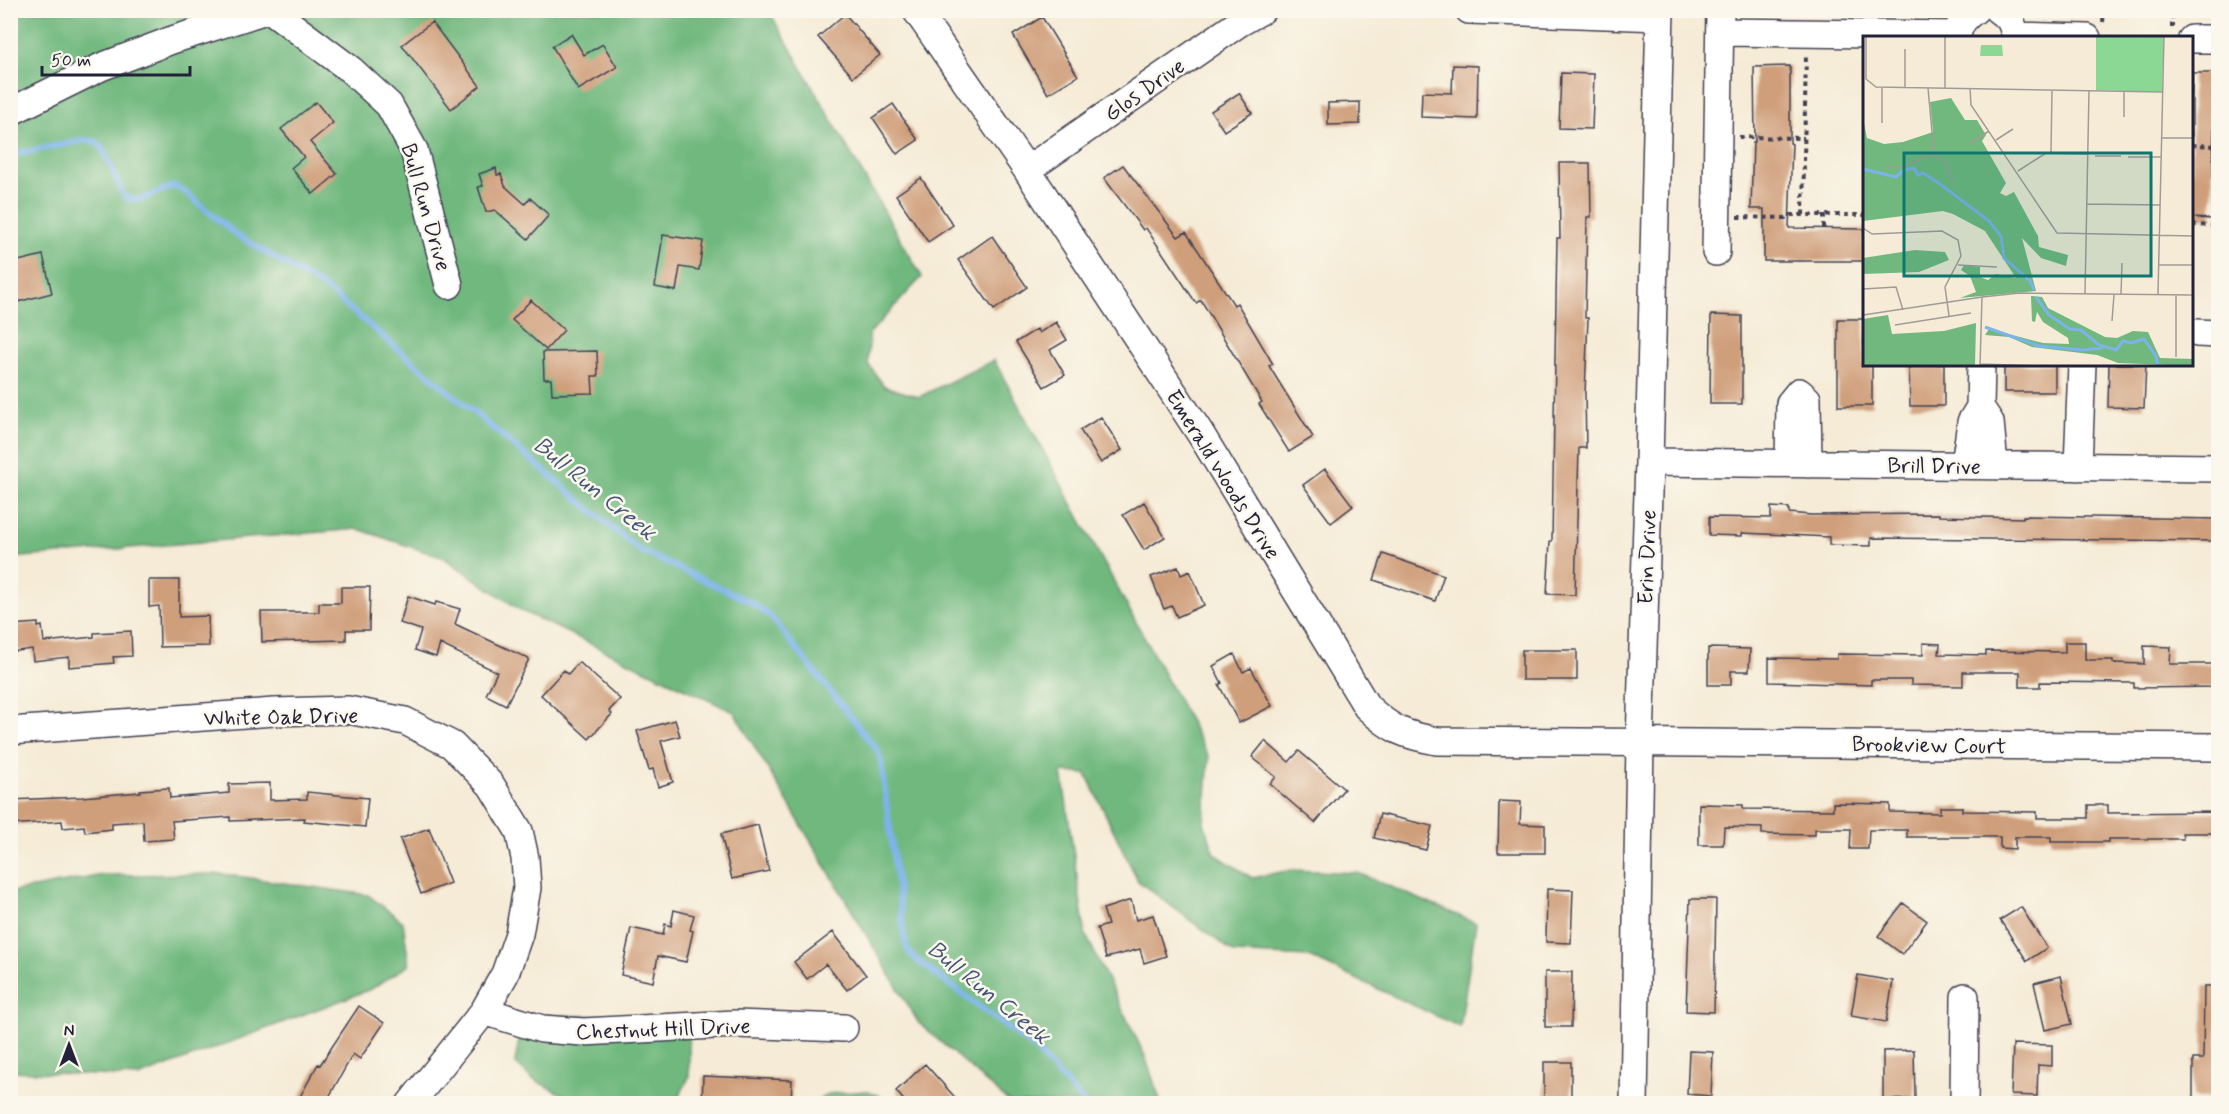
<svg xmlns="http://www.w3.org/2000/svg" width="2229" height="1114" viewBox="0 0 2229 1114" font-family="Mynerve,sans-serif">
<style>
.forest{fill:#70b87e;stroke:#496d5c;stroke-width:1.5}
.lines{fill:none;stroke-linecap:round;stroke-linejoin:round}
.stream{stroke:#7cb3eb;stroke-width:6}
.building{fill:#cf9e7a}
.minor-casing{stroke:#424052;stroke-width:30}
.path{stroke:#424052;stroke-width:4;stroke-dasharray:4.5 4.5;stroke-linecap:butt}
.minor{stroke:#fff;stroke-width:27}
.labels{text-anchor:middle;stroke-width:5;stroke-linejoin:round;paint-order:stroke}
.street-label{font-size:22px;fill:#22223b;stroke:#fbf7ec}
.water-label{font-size:24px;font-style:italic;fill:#425579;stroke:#fbf7ec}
.inset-river{fill:none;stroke:#7cb3eb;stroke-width:3}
.inset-road{fill:none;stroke:#a19b98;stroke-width:1.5}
.view{fill:#0f766e;fill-opacity:0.15;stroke:#0f766e;stroke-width:3}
.inset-edge{fill:none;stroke:#22223b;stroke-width:3}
</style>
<rect width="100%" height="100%" fill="#fbf7ec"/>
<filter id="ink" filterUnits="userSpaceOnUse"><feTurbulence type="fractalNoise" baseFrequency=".0167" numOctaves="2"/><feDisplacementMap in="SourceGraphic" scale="12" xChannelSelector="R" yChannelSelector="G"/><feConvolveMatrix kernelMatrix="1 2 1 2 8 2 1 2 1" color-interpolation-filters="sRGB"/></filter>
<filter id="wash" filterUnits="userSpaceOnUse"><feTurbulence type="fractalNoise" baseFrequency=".008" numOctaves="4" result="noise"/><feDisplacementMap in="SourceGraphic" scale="24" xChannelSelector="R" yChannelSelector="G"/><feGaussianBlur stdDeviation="1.35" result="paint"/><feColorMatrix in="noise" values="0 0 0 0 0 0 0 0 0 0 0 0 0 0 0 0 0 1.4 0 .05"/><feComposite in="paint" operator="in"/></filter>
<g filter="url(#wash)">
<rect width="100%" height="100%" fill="#f5ebd6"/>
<path class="forest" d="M11,11H769L922,277L869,334L868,364L884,386L919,397L994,360L1209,757L1204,823L1215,854L1252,878L1291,870L1358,873L1476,923L1460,1027L1309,957L1234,953L1138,881L1086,774L1062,772L1085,933L1145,1056L1161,1103H1010L918,1022L734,712L522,611L444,558L358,529L11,558Z
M222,874L368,895L403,922L409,965L371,989L138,1077L11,1071V892L103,875Z
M545,1015L665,1018L689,1036V1077L676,1103H579L532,1079L515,1063L519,1039Z
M867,1091L880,1096L883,1103H815L828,1094Z"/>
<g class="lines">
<path class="stream" d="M10,155L86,140C87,140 95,142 96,142C107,148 116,186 127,199L138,200L174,186L184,191L235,234L325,288L639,550L751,602L771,617L878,751L881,762L904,936L907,949L914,958L1033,1047L1085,1104"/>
</g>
<g id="blocks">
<path class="building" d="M845,14L880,55L853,77L818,37Z
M1042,17L1078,76L1048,94L1013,35Z
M432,22L480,86L451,109L402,45Z
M571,34L584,55L603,44L617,67L578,90L552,46Z
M1453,65L1478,66L1477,119L1421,117L1422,92L1452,93Z
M1790,66V143L1792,144L1789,228L1864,229V261H1764V209H1751L1753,142H1755L1754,67Z
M1561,73L1594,74L1592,129L1559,128Z
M2192,73H2215L2212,219L2192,218Z
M1239,93L1252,113L1224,131L1211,111Z
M316,102L333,123L310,142L337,174L313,194L291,168L304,157L281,129Z
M1360,102V124L1328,125V103Z
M893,104L918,140L897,154L873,118Z
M1559,163H1590L1591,217H1587L1585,318H1588L1585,393L1586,448H1579L1575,595L1547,594L1550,541H1552L1557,238H1560Z
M1123,165L1178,237L1186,232L1234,305L1237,303L1273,364L1269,366L1313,437L1289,452L1259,404L1262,402L1201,300L1196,303L1146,228L1143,230L1104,178Z
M496,168L497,175L501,174L505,186L525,204L530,198L549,215L528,239L495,210L486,212L478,187L483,186L479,174Z
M921,178L953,225L928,242L896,195Z
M663,235L703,241L699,270L680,267L676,291L655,287Z
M992,236L1027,287L994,310L958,260Z
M43,255L52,293L10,304V263Z
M531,300L564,330L546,350L512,320Z
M1711,315L1742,316V404H1710Z
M1838,319H1864V364H1872V406H1838Z
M1056,322L1067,340L1050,350L1065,375L1044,387L1016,342L1037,329L1039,333Z
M597,351L598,376H592L593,393L552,394L551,379H544L543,352Z
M1909,364H1944V406H1910Z
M2004,364H2055V392H2004Z
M2109,364H2146L2144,408L2108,407Z
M1101,417L1122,450L1101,463L1080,430Z
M1325,469L1353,506L1331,523L1303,485Z
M1144,502L1165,537L1144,550L1123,515Z
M1771,507L1789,508V513L1811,515L1939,514V516L2023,518V516L2218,519V541L1871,538V546L1829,545V537L1742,533V536L1709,535V517L1771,518Z
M1383,554L1444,575L1435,601L1374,580Z
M1178,567L1181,575L1190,571L1204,605L1177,617L1172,606L1164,609L1151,577Z
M149,580H179V617L208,616L209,646L160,647L159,606L149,607Z
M341,587H370L369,630H346V640L262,642L261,612H319V603H341Z
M408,596L435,605L436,602L460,609L455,624L529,659L506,705L486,695L497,672L440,644L436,657L415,650L421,630L400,623Z
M38,623V627L42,626L44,642L94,637V633L131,631L132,656L113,657L114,663L69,667V657L33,661L32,649L10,652V625Z
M2065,642H2085V660H2113V663L2144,664V646L2171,647L2170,664H2218V687L2134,688V683L2040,682V687H2020V672H1963V686L1911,685V680H1871V685L1769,682V658L1837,659V654L1923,655V643L1940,644L1939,654L1986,655V651L2065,652Z
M1708,648L1750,649L1749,671H1731V685H1708Z
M1522,650H1577V680H1522Z
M1234,654L1243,672L1251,668L1272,706L1239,723L1219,685L1222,683L1213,666Z
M579,662L620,699L609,711L612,714L589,739L541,695L564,670L568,674Z
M675,720L680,736L661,741L673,782L658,787L653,769L649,770L637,731Z
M1265,741L1289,762L1299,751L1344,789L1315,823L1270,784L1276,777L1252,757Z
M270,783V800L307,799V792L368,798L365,827L304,821L305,818L230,821V817L172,821L174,839L144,841L143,821L112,823V829L85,832L84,826L63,828L62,821L10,825V800L82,797L140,792V790L169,788L170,798L229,793V784Z
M1499,801L1521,802L1520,824L1545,825V853H1498Z
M1833,803L1890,804V812L1940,813V807H1962V811L2037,812V818H2088V805H2108V813L2218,812V833H2182L2183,839H2108V842H2051V837H2015V849L2000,848V837H1907V830H1869L1868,849H1850L1851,829H1815V835L1762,834V828L1724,827L1723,845H1699V804L1743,805V809L1833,810Z
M1380,814L1432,826L1426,850L1374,838Z
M758,825L769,871L732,879L721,834Z
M429,828L450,883L421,894L400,839Z
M1547,889L1573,890L1571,943L1546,942Z
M1690,899H1716L1714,1012L1686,1011Z
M1131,900L1136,920L1153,915L1166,956L1144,963L1140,949L1106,958L1097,928L1108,925L1103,909Z
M1903,903L1927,921L1902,954L1878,936Z
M2021,907L2047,948L2027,961L2000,920Z
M674,910L694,915L690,930L693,931L686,962L658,956L653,982L621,975L631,928L663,935L665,924L671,926Z
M833,932L866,975L847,990L826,964L807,979L794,962Z
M1545,972H1572L1571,1027H1545Z
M1858,975L1893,981L1886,1022L1851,1016Z
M2061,976L2072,1024L2045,1030L2034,983Z
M2204,986H2218V1098H2193V1059H2203Z
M359,1006L384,1023L360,1059L353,1054L325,1104H296L318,1064L320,1065Z
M2013,1044L2052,1045V1066L2038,1065L2037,1096L2011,1095Z
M1914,1050L1915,1099L1883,1100V1051Z
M1689,1051L1713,1052L1711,1096L1687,1094Z
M1544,1062H1571V1104H1544Z
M925,1064L961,1104H907L896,1091Z
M703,1076L792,1080L791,1104L702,1103Z"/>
</g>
</g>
<g filter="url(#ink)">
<use href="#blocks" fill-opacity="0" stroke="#424052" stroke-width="1.5"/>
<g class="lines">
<defs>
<path id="minor" d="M271,10L351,70L389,105L414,150L449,285
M916,10L1027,170L1200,433L1367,707C1392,730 1404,735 1437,741L2218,747
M1469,10L1660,17
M1998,10L2010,19L2017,38
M1720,32L1957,35
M2017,36L2087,38
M1957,38C1958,25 1964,17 1975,10
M2192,39H2218
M10,112L101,67L172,40L266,10
M1027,170L1239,23L1262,10
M1716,252L1720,10
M2197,333L2218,334
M1980,407L1990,422L1994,465
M1649,462L2218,468
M1789,463L1790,403L1799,392L1807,399L1808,464
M1965,465L1971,422L1980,407L1981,364
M2078,467L2082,364
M10,731L274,712L348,710L405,721L452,745L491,785L519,831L525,858L527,888L519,934L505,974L484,1011L410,1104
M484,1011L542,1029L583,1032L735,1024L844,1028
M1634,1104L1640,742L1649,462L1660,10
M1964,1104L1965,997"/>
</defs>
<use href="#minor" class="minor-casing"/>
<path class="path" d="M2103,22L2104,10
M2172,28V10
M1739,137L1804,138
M2192,145L2218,146
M1803,215L1806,53
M1824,215V228
M1737,217L1785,218L1791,215H1864
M2192,225L2218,226"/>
<use href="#minor" class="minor"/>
</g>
</g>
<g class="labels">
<g class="street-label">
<text transform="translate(1144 89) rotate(-35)" y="8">Glos Drive</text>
<text transform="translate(427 207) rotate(74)" y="8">Bull Run Drive</text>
<text transform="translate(1934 465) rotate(1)" y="8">Brill Drive</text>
<text transform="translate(1224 474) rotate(58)" y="8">Emerald Woods Drive</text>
<text transform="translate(1646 557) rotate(-88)" y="8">Erin Drive</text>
<text transform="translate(281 716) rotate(-1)" y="8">White Oak Drive</text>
<text transform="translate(1929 744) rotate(1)" y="8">Brookview Court</text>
<text transform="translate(663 1028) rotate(-2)" y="8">Chestnut Hill Drive</text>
</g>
<g class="water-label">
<text transform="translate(595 488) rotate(39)" y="8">Bull Run Creek</text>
<text transform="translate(989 992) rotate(39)" y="8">Bull Run Creek</text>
</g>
</g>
<g transform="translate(1863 36)">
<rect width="330" height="330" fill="#f5ebd6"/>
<path d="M233,0H301L299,56L233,54ZM118,9H139L140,20H117Z" fill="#8bd794"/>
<path d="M88,62L102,84H114L123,99L119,105L143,147L137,157L143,160L151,156L175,200L176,211L205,219L203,230L178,222L159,202L173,255L97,262L113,256L107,240L98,234L101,229L117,231V241L125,244L133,238L153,242L122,195L90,178L80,175L0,185V82L4,102L21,108L40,106L70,96L67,66ZM52,214L82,216L86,224L56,236L0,238V222ZM168,260L179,261L185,272L242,301L254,302L270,295L285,296L297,322L330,323V330L255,327L234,319L169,311L146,301L122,299L126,293L180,307L206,308L205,302L180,286L174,276L172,286L169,285ZM25,279L29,298L81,295L113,287L112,330H0V283Z" fill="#70b87e"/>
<path class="inset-river" d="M0,133L33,141L41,134L51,132L55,139L60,137L77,148L126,185L138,200L141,222L167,245L171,254M173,261L186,279L207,293L218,294L236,309L253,314L260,305L268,307L281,303L293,320L295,330M122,291L176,310L219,314L240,312"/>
<path class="inset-road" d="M3,0V43L13,51L299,56M42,52V13M65,52L71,118L84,128L91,148M82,52V0M107,52L108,69L194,197L330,200M261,55V81M19,81V87V51M298,102H330M133,104L150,93M106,108L126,95M188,117L189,54M232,120H258M265,121H298M22,130L36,132L71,118M155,135L183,117L225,118M224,168L297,169M0,192L9,198L79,195L95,204L98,220L82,251L86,280M95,229L134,231M296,229H330M0,253L33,251L40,274M222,258L226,55M258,258L259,227M295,258L301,0M0,279L119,261M249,285L251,259M32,289L108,277M313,321V259M117,328L177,330M117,330L119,261L157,257L330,259"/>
<path class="view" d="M41,117H288V240H41Z"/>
<rect width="330" height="330" class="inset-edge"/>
</g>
<rect width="2229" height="1114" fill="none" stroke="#fbf7ec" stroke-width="36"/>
<g transform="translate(69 1045)" stroke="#fbf7ec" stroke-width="4.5" paint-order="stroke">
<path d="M0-4.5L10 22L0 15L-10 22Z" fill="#22223b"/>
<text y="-9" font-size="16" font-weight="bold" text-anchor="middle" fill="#22223b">N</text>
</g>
<path d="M42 66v9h148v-9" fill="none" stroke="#22223b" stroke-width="3"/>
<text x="51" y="66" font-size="18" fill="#22223b" stroke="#fbf7ec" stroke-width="4.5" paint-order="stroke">50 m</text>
</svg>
